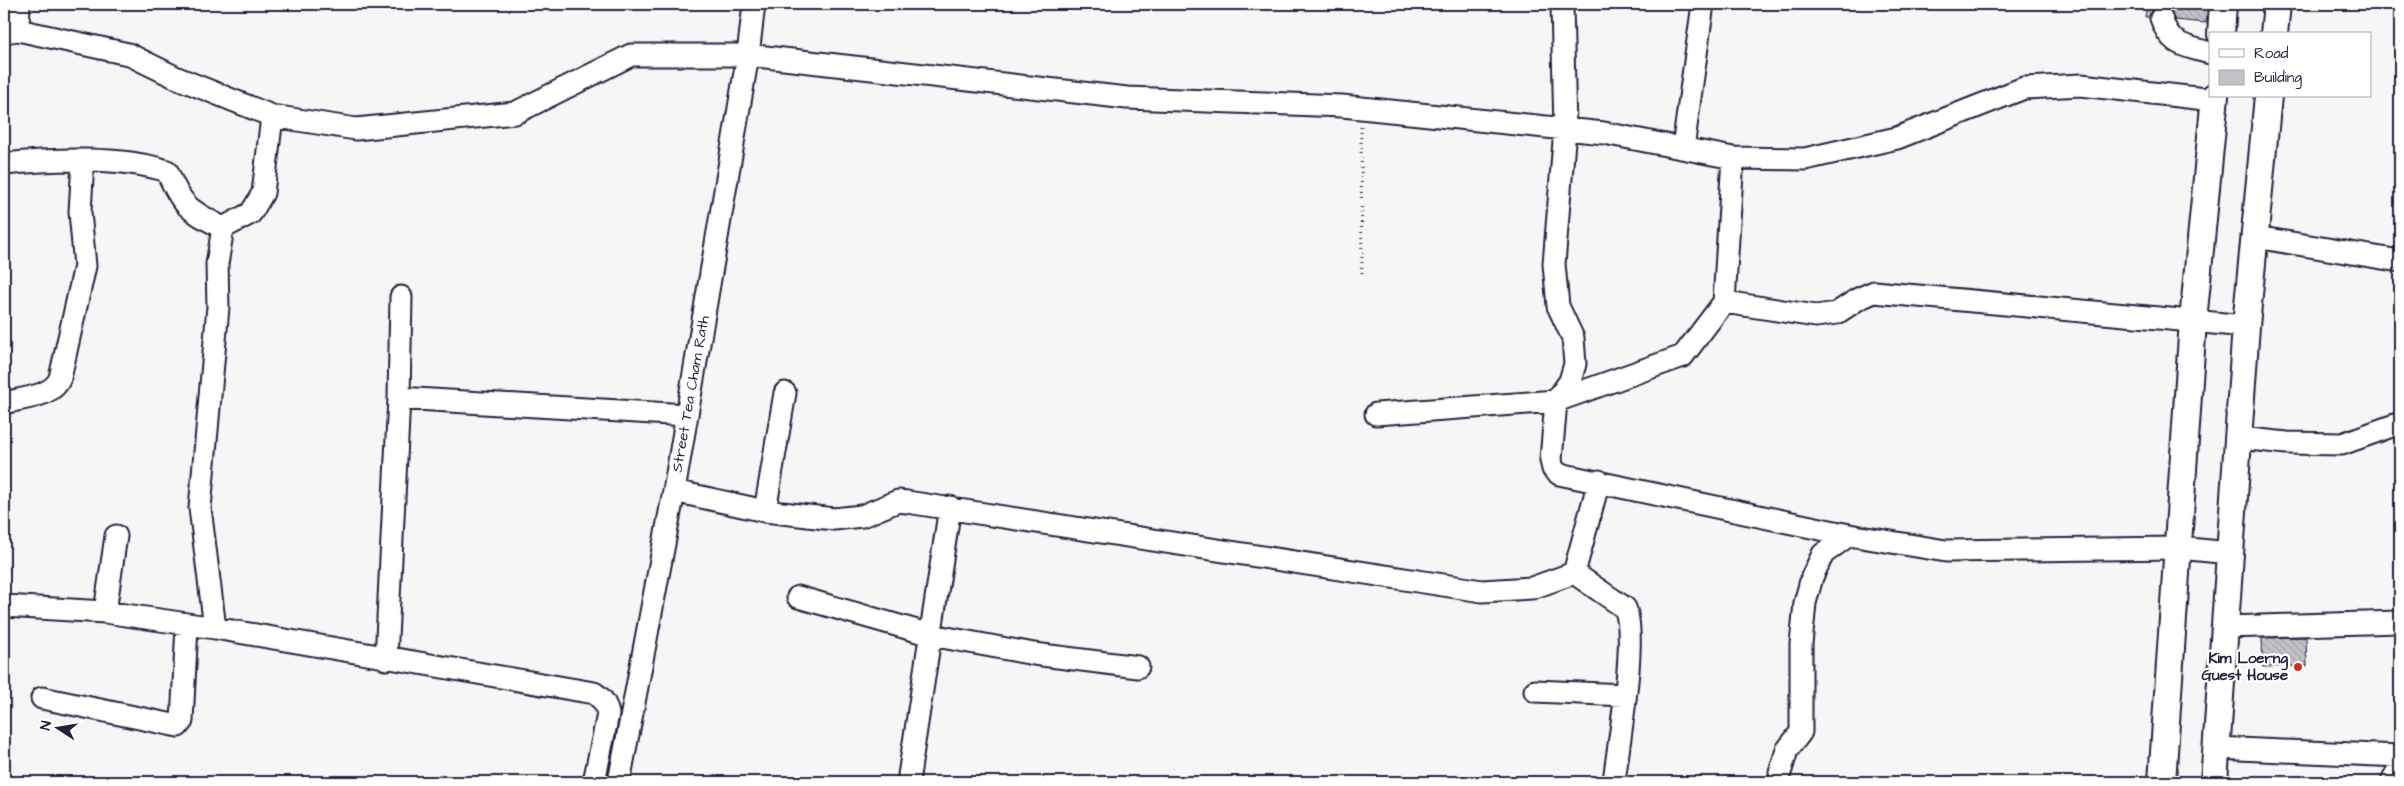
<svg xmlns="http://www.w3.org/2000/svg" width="2404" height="786" viewBox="0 0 2404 786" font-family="'Architects Daughter',sans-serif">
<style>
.building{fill:url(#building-back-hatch);stroke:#22223b}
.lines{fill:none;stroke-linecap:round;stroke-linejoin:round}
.minor-casing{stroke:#22223b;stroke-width:25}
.major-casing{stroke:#22223b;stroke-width:30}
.path{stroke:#22223b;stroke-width:3;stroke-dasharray:1 4;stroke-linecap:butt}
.minor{stroke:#fff;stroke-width:21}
.major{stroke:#fff;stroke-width:26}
.poi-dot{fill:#c8321e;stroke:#fff;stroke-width:2}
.labels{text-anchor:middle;stroke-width:4.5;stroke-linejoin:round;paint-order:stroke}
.street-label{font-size:15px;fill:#22223b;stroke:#fff}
.poi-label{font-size:15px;font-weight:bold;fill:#22223b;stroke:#fff;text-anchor:end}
</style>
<defs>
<pattern id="building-back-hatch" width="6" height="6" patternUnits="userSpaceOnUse" patternTransform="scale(1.25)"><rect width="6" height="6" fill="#c2c2c9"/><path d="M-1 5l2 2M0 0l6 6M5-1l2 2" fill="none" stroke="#a6a6ae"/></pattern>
</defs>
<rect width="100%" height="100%" fill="#f6f6f7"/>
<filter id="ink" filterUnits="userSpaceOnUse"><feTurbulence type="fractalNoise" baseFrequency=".02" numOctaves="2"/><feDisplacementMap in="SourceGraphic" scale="10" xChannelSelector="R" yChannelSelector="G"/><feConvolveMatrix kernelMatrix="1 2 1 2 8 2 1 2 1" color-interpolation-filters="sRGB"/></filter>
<g filter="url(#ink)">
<path class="building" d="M2147,4H2207L2206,23L2175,20L2169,9L2162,6L2156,7L2151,11L2149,17H2145Z
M2306,637L2307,666L2263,667L2262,638Z"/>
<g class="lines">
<defs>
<path id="minor" d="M1562,4L1565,129L1554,264L1558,306L1573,338L1575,364L1570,381L1556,401L1551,460L1553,469L1559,474L1849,535L1946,551L2179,548L2230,553
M2161,18C2170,46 2185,46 2210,53
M18,30L19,4
M4,32L18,30L128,54L175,77L272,116L356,129L515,113L631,55H748L1127,98L1342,106L1604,133L1733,158L1805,159L1897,138L2024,88L2081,85L2214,100
M1683,148L1703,4
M4,164C51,159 122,156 167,171C182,207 189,210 223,228L251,213L263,193L272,116
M2255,237L2400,261
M1724,302L1816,316L1837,313L1858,299L1874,292L2246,326
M399,398L687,415
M4,403C22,398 53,397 60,378L85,266L80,212L83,161
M1376,414L1556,401L1683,356L1724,302L1733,158
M2239,438L2287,443L2342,444L2400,423
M674,491L765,511L834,519L862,516L898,501L907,502L1482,591L1532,588L1574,573
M765,511L785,393
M1574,573L1625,608C1638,638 1618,745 1614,782
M1574,573L1599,481
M798,597L931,635L1034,654L1138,667
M4,606L105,612L215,628L594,693C603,699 606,704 608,714L594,782
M105,612L116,536
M2225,627L2400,622
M215,628L200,508L218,307L217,264L223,228
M386,659L399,398L401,297
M1535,691L1625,695
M42,698L178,726L182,721L187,626
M2216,748L2400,756
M1780,773L1787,750L1801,732V644L1805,603L1812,577L1823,554L1849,535
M619,782L674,491L748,55L754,4
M908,782L950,507
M2392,782L2400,766"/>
<path id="major" d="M2221,34L2223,4
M2274,34L2277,4
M2162,782L2193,321L2215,96
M2214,782L2246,326L2268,96"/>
</defs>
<use href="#minor" class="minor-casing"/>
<use href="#major" class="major-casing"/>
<path class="path" d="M1361,127L1362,274"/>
<use href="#minor" class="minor"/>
<use href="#major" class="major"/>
</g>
</g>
<circle class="poi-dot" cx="2298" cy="667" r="5"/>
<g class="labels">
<g class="street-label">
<text transform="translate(690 394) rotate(-80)" y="5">Street Tea Cham Rath</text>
</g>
<g class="poi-label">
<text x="2288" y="663">Kim Loerng<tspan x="2288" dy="17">Guest House</tspan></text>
</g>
</g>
<rect width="2404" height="786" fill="none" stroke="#fff" stroke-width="20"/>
<rect x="10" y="10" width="2384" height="766" fill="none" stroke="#22223b" stroke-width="2" filter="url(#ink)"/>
<rect x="2209" y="32" width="162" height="65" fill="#ffffff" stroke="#a7a7b1"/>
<rect x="2219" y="49" width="25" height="8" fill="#ffffff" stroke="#a7a7b1"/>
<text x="2254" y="58" font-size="15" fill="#22223b">Road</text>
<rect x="2219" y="70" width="25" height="15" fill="#c2c2c9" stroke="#a7a7b1"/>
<text x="2254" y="82" font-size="15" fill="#22223b">Building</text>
<g transform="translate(58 728) rotate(282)" stroke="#ffffff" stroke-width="4" paint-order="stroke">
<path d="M0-4L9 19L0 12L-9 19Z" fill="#22223b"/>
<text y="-8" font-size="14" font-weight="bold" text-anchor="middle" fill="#22223b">N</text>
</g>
</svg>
